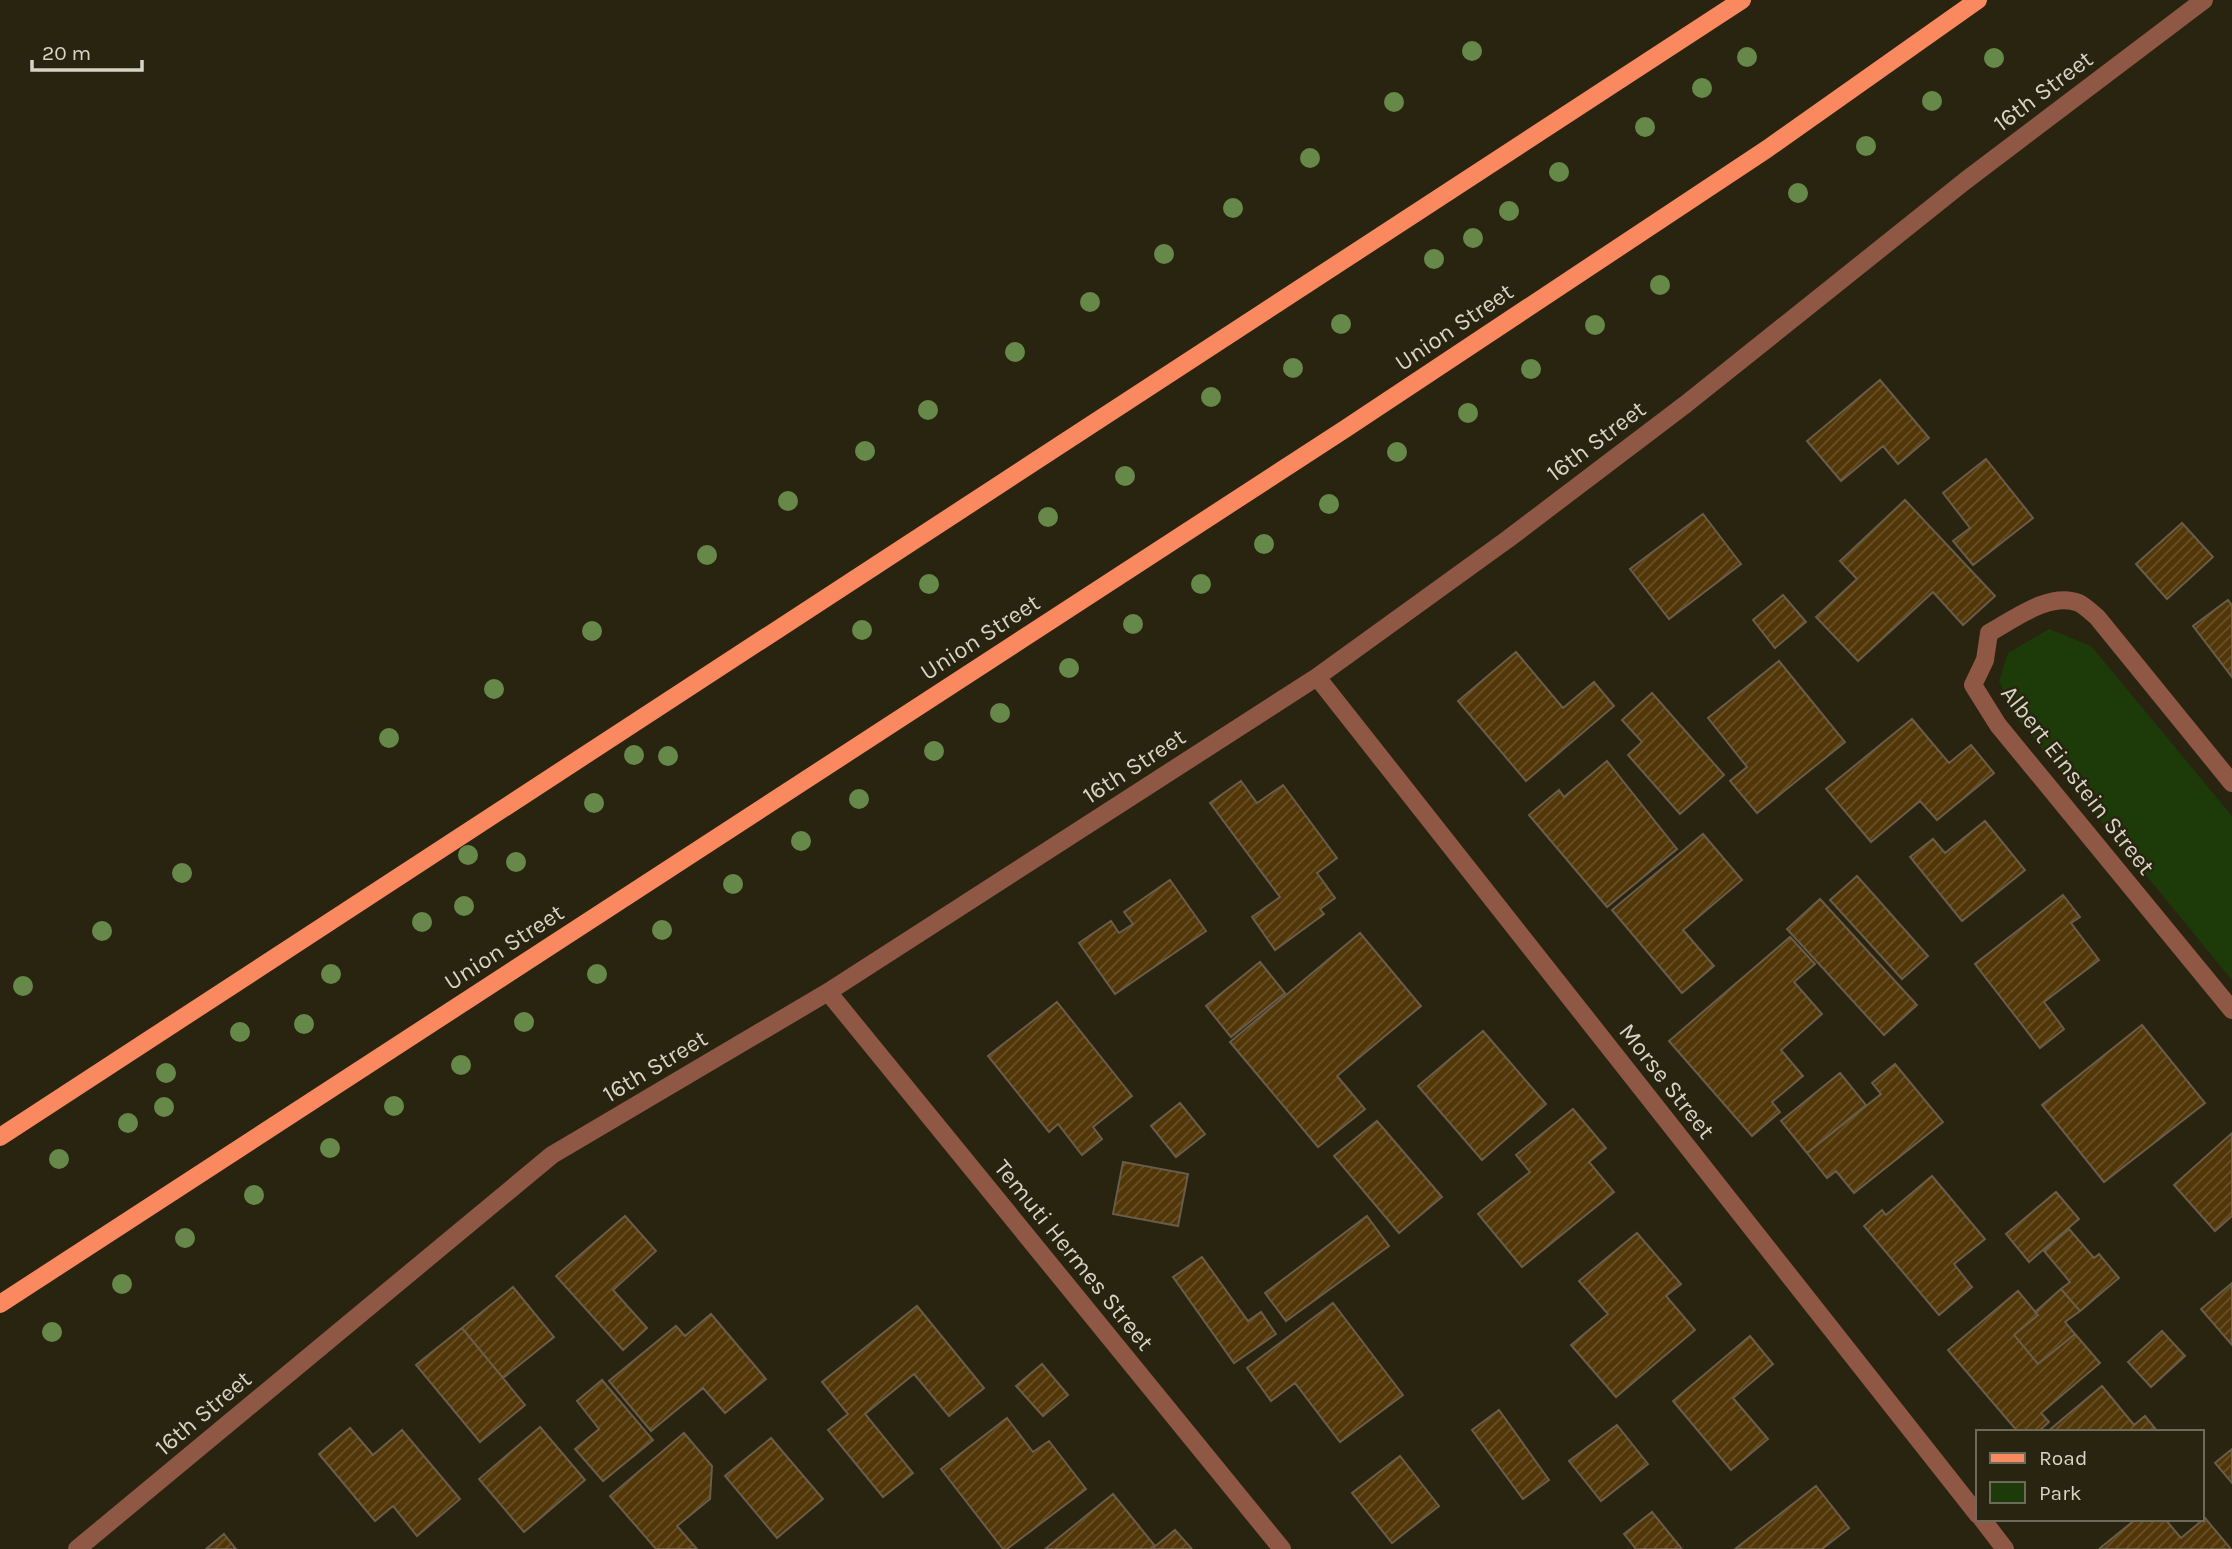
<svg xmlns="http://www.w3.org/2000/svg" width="2232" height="1549" viewBox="0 0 2232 1549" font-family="Karla,sans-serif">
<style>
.green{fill:#1c3b09}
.building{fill:url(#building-hatch);stroke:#695c49;stroke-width:2}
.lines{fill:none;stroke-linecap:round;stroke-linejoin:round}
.minor{stroke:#8f5844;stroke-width:18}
.major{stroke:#fb895f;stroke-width:18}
.tree{fill:#668849}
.labels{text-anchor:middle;stroke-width:5;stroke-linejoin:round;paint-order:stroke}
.street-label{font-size:24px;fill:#d6d3c7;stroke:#292410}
</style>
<defs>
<pattern id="building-hatch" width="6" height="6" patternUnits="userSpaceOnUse" patternTransform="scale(1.75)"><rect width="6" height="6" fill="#513607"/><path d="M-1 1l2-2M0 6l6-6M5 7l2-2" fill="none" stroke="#69522a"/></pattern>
</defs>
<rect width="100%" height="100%" fill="#292410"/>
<path class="green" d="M2049,629L2091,646L2232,816V980L2015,716L1999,681L2008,653Z"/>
<path class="building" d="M1880,380L1929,438L1898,464L1883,446L1841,481L1807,441Z
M1986,459L2033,518L1973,565L1953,541L1970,528L1943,493Z
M1905,500L1995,596L1963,625L1933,592L1858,661L1816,617L1857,579L1840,561Z
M1703,514L1741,564L1669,619L1630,569Z
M2182,523L2213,557L2167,599L2136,564Z
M1783,595L1806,622L1775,648L1753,620Z
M2228,600L2232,605V677L2193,626Z
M1516,652L1563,708L1594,682L1614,706L1526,781L1458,701Z
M1779,661L1845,742L1757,813L1730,781L1747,767L1708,718Z
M1652,693L1724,775L1680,814L1628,755L1642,742L1622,720Z
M1912,719L1949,763L1971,745L1994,773L1937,820L1920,801L1871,842L1826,789Z
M1607,761L1677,849L1607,907L1529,815L1559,790L1564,797Z
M1241,781L1257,803L1283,785L1337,858L1317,873L1335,898L1320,909L1324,914L1275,950L1252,917L1280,897L1210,803Z
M1985,821L2025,870L1962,921L1910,857L1933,839L1945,853Z
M1703,834L1742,880L1683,930L1714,966L1682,993L1612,910Z
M1857,876L1928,956L1902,979L1830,900Z
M1170,880L1206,931L1115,994L1079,943L1111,921L1119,933L1133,924L1124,912Z
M2063,895L2080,917L2071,923L2099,960L2044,1002L2064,1029L2040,1048L1975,964Z
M1820,899L1917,1005L1884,1035L1787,929Z
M1360,933L1421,1006L1337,1076L1365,1109L1318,1147L1230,1042Z
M1790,937L1815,964L1794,982L1822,1014L1781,1050L1803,1076L1772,1102L1780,1112L1752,1136L1669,1041Z
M1260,962L1285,993L1231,1037L1206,1006Z
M1057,1002L1132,1096L1093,1127L1102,1139L1082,1155L1058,1124L1049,1132L988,1056Z
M2142,1025L2205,1103L2104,1182L2042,1105Z
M1483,1031L1546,1104L1482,1160L1418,1086Z
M1895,1064L1943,1122L1854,1193L1836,1171L1827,1178L1807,1153L1881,1094L1872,1083Z
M1840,1073L1866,1105L1807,1153L1781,1121Z
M1180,1103L1205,1134L1176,1157L1151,1126Z
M1573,1109L1606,1148L1589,1162L1614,1192L1522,1267L1478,1214L1530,1172L1516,1155Z
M1377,1121L1442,1197L1399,1233L1334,1156Z
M2232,1133V1216L2215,1231L2174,1185Z
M1123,1162L1188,1174L1178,1226L1113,1214Z
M1932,1176L1985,1239L1954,1264L1972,1287L1939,1315L1864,1226L1882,1210L1886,1215Z
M2056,1192L2079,1219L2029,1262L2006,1234Z
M625,1216L656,1251L613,1290L647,1328L623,1350L556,1276Z
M1367,1216L1389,1246L1286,1321L1265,1293Z
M2069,1229L2094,1258L2099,1254L2119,1278L2080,1311L2061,1289L2070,1282L2044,1251Z
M1637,1233L1681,1284L1666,1296L1695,1330L1616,1397L1571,1345L1608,1314L1579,1281Z
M1202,1257L1248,1321L1261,1312L1276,1334L1234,1363L1173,1277Z
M2232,1283V1345L2201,1309Z
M513,1287L554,1337L503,1378L462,1328Z
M2061,1289L2080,1311L2065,1322L2075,1334L2038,1364L2014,1335L2038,1315L2035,1312Z
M2018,1291L2038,1315L2014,1335L2038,1364L2075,1334L2100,1363L2041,1413L2049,1422L2038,1432H2018L1948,1350Z
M1333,1303L1403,1395L1340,1442L1295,1383L1271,1401L1247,1368Z
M917,1306L984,1388L949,1416L914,1374L865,1414L913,1473L883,1497L828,1430L848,1414L822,1382Z
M711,1314L766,1379L725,1413L703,1388L651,1431L609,1381L676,1326L685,1336Z
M462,1328L525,1405L480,1442L416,1365Z
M2162,1331L2185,1356L2151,1387L2128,1362Z
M1750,1336L1773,1364L1733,1398L1768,1439L1731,1470L1673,1401Z
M1042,1364L1068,1395L1043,1416L1016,1386Z
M602,1380L653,1440L603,1481L575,1449L599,1429L577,1401Z
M2102,1386L2134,1425L2145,1416L2158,1432H2047Z
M1499,1410L1549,1480L1523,1499L1472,1430Z
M1007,1418L1033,1452L1049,1441L1086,1489L1007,1549H1003L941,1469Z
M1617,1425L1648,1464L1601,1501L1569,1461Z
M540,1427L585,1480L524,1532L479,1479Z
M350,1428L373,1455L402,1430L460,1499L417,1536L393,1506L375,1521L319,1454Z
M684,1433L712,1466L710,1499L677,1526L697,1549H656L610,1496Z
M771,1438L823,1499L777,1538L725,1476Z
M2232,1449V1483L2215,1463Z
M1400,1456L1439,1506L1392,1543L1352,1493Z
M1816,1486L1849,1528L1822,1549H1735Z
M1113,1494L1155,1546L1151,1549H1045Z
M1652,1512L1682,1549H1636L1624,1534Z
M2205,1518L2231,1549H2099L2136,1519H2165L2181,1538Z
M1175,1530L1192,1549H1154L1153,1548Z
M224,1534L236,1549H206Z"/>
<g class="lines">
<path class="minor" d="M1317,677L1978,1515
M2232,783L2097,617C2092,613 2085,606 2079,603C2050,591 2013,620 1989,633L1985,660L1973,685L1998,725L2232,1010
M828,992L1282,1549
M1982,1519L2005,1549
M77,1549L552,1155L828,992L1317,677L1508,539L1686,404L1965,181L2204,0"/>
<path class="major" d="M0,1137L1742,0
M0,1304L1345,429L1767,149L1978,0"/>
</g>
<g class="tree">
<circle cx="1472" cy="51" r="10"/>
<circle cx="1747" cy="57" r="10"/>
<circle cx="1994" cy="58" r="10"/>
<circle cx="1702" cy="88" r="10"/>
<circle cx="1932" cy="101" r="10"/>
<circle cx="1394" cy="102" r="10"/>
<circle cx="1645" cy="127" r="10"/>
<circle cx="1866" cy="146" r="10"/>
<circle cx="1310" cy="158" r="10"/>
<circle cx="1559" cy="172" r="10"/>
<circle cx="1798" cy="193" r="10"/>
<circle cx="1233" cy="208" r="10"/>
<circle cx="1509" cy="211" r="10"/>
<circle cx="1473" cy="238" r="10"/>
<circle cx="1164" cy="254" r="10"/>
<circle cx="1434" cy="259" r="10"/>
<circle cx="1660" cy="285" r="10"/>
<circle cx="1090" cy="302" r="10"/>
<circle cx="1341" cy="324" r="10"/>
<circle cx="1595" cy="325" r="10"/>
<circle cx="1015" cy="352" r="10"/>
<circle cx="1293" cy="368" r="10"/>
<circle cx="1531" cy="369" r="10"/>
<circle cx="1211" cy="397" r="10"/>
<circle cx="928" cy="410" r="10"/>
<circle cx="1468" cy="413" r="10"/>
<circle cx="865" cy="451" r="10"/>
<circle cx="1397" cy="452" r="10"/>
<circle cx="1125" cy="476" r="10"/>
<circle cx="788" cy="501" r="10"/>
<circle cx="1329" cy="504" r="10"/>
<circle cx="1048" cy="517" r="10"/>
<circle cx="1264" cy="544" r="10"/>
<circle cx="707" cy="555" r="10"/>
<circle cx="929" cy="584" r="10"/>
<circle cx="1201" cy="584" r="10"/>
<circle cx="1133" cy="624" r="10"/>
<circle cx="862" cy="630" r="10"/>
<circle cx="592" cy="631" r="10"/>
<circle cx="1069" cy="668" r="10"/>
<circle cx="494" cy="689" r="10"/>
<circle cx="1000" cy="713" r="10"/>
<circle cx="389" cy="738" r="10"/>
<circle cx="934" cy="751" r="10"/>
<circle cx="634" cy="755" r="10"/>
<circle cx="668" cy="756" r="10"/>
<circle cx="859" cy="799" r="10"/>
<circle cx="594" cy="803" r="10"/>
<circle cx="801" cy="841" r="10"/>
<circle cx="468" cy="855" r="10"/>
<circle cx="516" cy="862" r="10"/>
<circle cx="182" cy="873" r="10"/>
<circle cx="733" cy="884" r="10"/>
<circle cx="464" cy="906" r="10"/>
<circle cx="422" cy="922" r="10"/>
<circle cx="662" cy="930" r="10"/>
<circle cx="102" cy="931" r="10"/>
<circle cx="331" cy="974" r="10"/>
<circle cx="597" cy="974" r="10"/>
<circle cx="23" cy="986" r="10"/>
<circle cx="524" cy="1022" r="10"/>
<circle cx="304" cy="1024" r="10"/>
<circle cx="240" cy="1032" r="10"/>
<circle cx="461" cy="1065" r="10"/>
<circle cx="166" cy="1073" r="10"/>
<circle cx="394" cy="1106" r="10"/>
<circle cx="164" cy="1107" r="10"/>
<circle cx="128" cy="1123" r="10"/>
<circle cx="330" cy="1148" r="10"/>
<circle cx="59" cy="1159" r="10"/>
<circle cx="254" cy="1195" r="10"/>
<circle cx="185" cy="1238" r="10"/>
<circle cx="122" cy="1284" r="10"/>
<circle cx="52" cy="1332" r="10"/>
</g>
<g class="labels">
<g class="street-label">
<text transform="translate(2043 91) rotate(-37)" y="8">16th Street</text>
<text transform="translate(1454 327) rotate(-34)" y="8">Union Street</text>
<text transform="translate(1596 441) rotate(-37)" y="8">16th Street</text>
<text transform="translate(980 637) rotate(-33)" y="8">Union Street</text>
<text transform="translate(1134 766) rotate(-33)" y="8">16th Street</text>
<text transform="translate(2078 780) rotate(52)" y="8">Albert Einstein Street</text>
<text transform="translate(504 947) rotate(-33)" y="8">Union Street</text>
<text transform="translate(655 1066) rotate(-31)" y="8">16th Street</text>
<text transform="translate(1667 1081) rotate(52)" y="8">Morse Street</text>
<text transform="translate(1074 1255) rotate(51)" y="8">Temuti Hermes Street</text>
<text transform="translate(203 1413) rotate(-40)" y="8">16th Street</text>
</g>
</g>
<rect x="1976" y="1430" width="228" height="91" fill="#292410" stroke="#6e6a59" stroke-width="2"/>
<rect x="1990" y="1453" width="35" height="10" fill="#fb895f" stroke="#6e6a59" stroke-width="2"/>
<text x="2039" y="1465" font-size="21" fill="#d6d3c7">Road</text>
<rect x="1990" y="1482" width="35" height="21" fill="#1c3b09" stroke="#6e6a59" stroke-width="2"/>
<text x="2039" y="1500" font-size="21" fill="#d6d3c7">Park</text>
<path d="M32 60v10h110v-10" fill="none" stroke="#d6d3c7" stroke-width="3.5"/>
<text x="42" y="60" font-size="21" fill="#d6d3c7" stroke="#292410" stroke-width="5" paint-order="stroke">20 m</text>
</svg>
